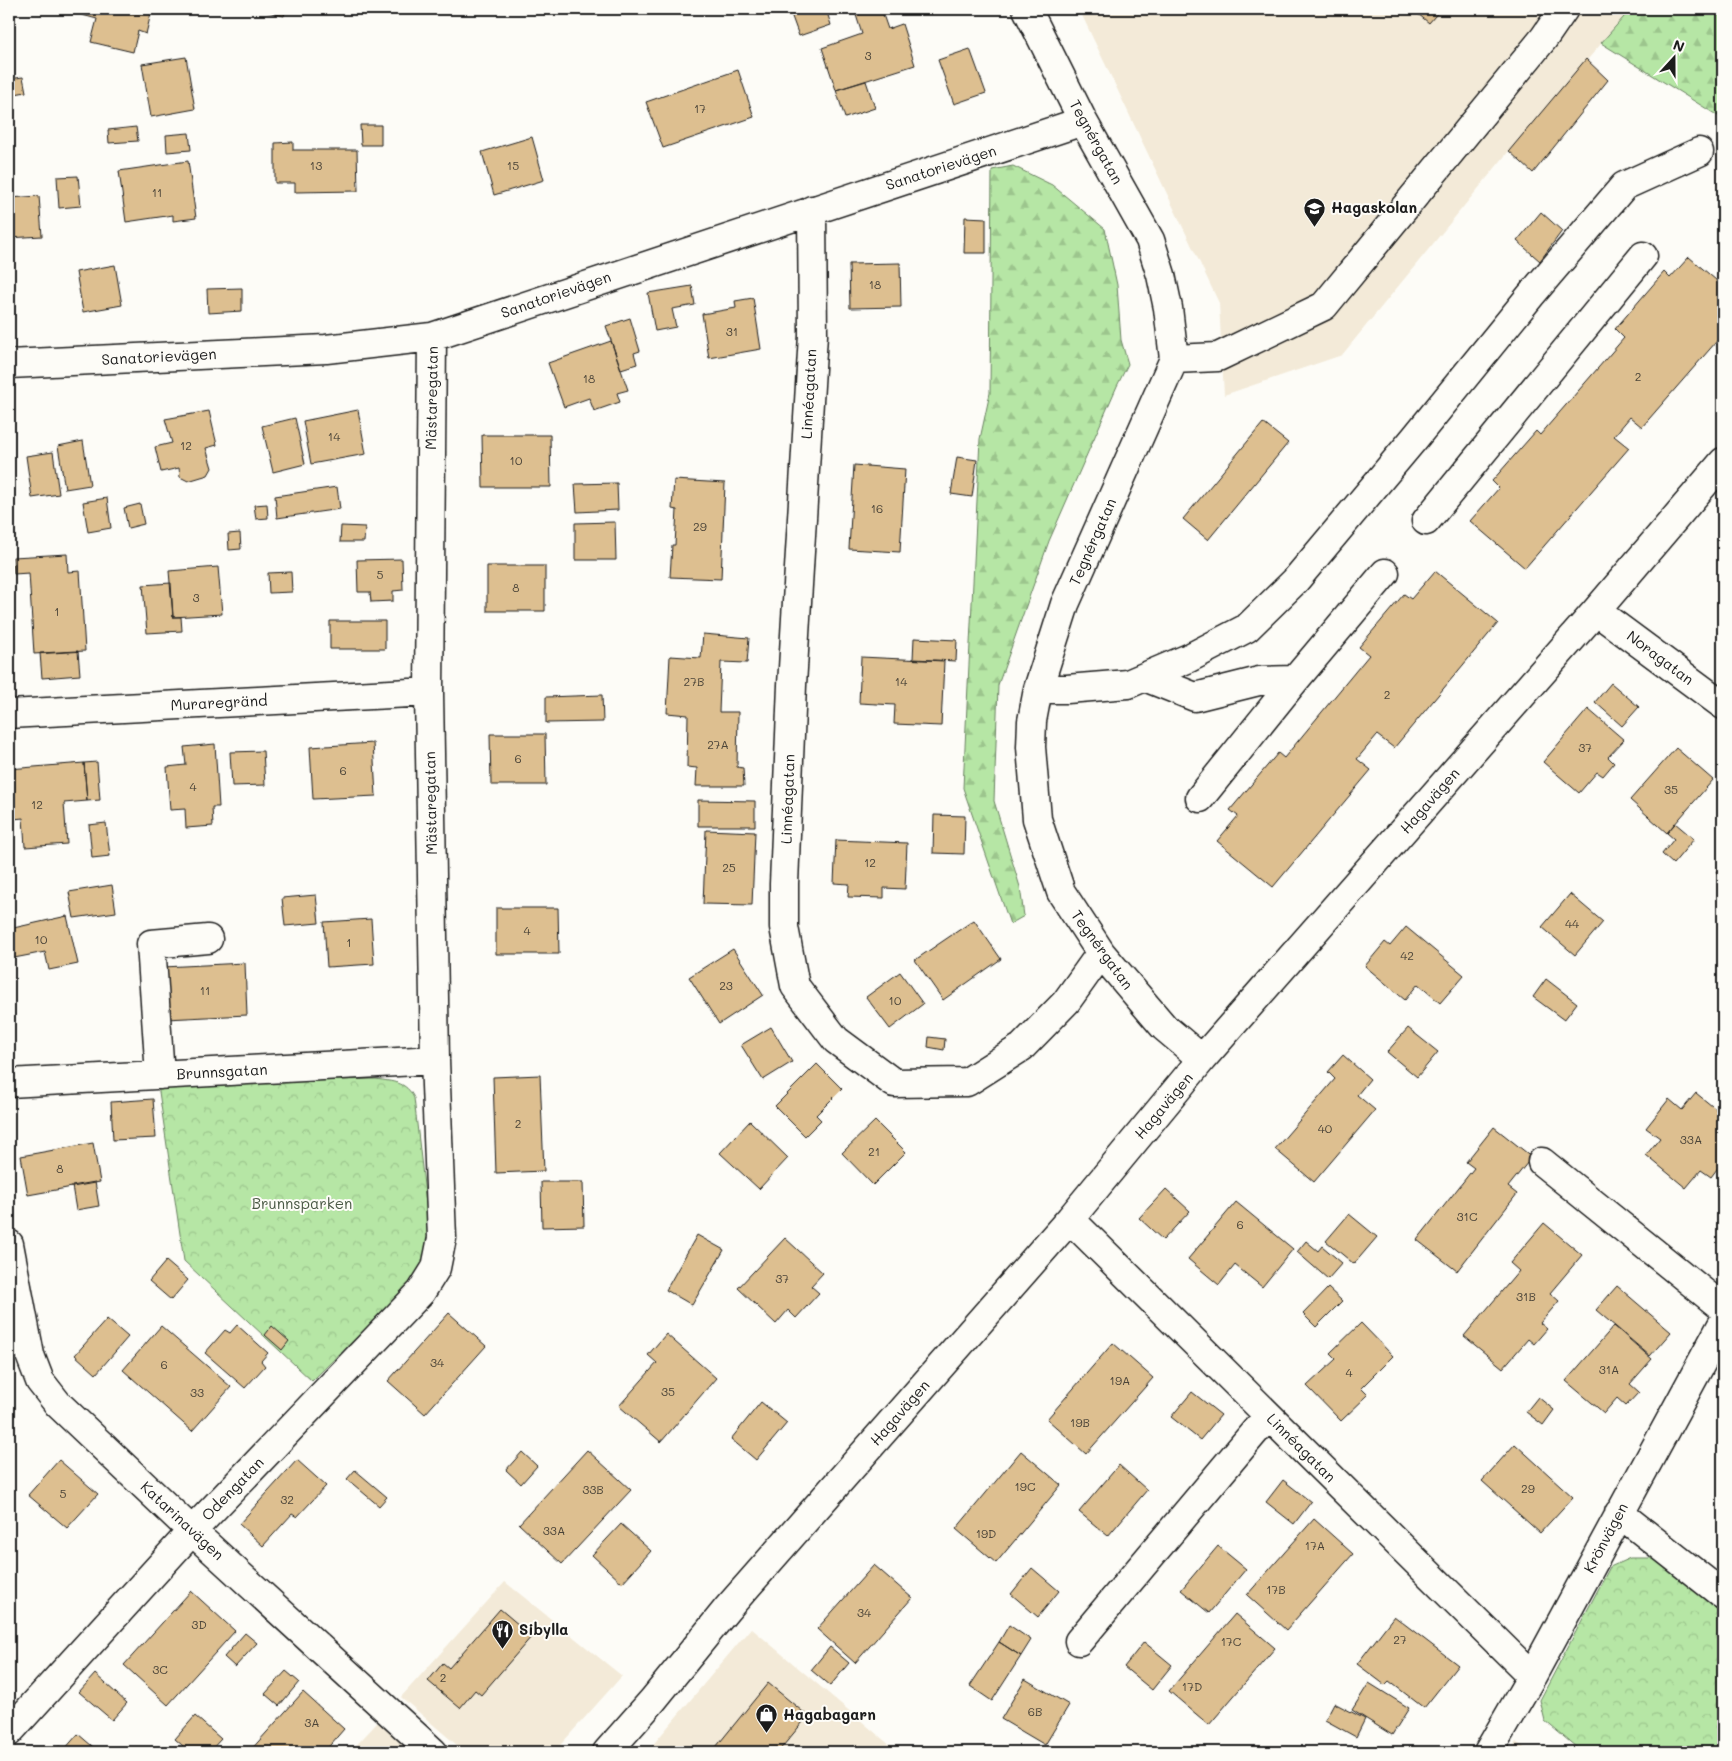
<svg xmlns="http://www.w3.org/2000/svg" width="1732" height="1761" viewBox="0 0 1732 1761" font-family="Mali,sans-serif">
<style>
.built{fill:#f3ead8}
.forest{fill:url(#forest-firs);stroke:#698160}
.park{fill:url(#park-crowns);stroke:#698160}
.building{fill:#ddbf90;stroke:#1c1c1c}
.lines{fill:none;stroke-linecap:round;stroke-linejoin:round}
.minor-casing{stroke:#1c1c1c;stroke-width:31}
.minor{stroke:#fdfcf7;stroke-width:28}
.labels{text-anchor:middle;stroke-width:4;stroke-linejoin:round;paint-order:stroke}
.number-label{font-size:12px;fill:#4c4539}
.street-label{font-size:15px;fill:#1c1c1c;stroke:#fdfcf7}
.poi-label{font-size:15px;font-weight:bold;fill:#1c1c1c;stroke:#fdfcf7;text-anchor:start}
.park-label{font-size:15px;fill:#4a5945;stroke:#fdfcf7}
</style>
<defs>
<pattern id="forest-firs" width="22" height="20" patternUnits="userSpaceOnUse" patternTransform="scale(1.25)"><rect width="22" height="20" fill="#b6e6a5"/><path d="M5 1l3.5 6h-7zM16 11l3.5 6h-7z" fill="#9cc58d"/></pattern>
<pattern id="park-crowns" width="20" height="18" patternUnits="userSpaceOnUse" patternTransform="scale(1.25)"><rect width="20" height="18" fill="#b6e6a5"/><path d="M2 6a3 3 0 1 1 6 0M12 15a3 3 0 1 1 6 0" fill="none" stroke="#9cc58d"/></pattern>
</defs>
<rect width="100%" height="100%" fill="#fdfcf7"/>
<filter id="ink" filterUnits="userSpaceOnUse"><feTurbulence type="fractalNoise" baseFrequency=".02" numOctaves="2"/><feDisplacementMap in="SourceGraphic" scale="10" xChannelSelector="R" yChannelSelector="G"/><feConvolveMatrix kernelMatrix="1 2 1 2 8 2 1 2 1" color-interpolation-filters="sRGB"/></filter>
<g filter="url(#ink)">
<path class="built" d="M1079,9H1631L1509,151L1342,355L1224,395L1219,303Z
M505,1582L622,1676L554,1752H465L401,1697Z
M751,1628L898,1752H650L651,1747Z
M378,1722L410,1752H350Z
M1516,1742L1530,1752H1509Z"/>
<path class="forest" d="M1631,9H1723V119L1601,43Z
M1013,166L1052,185L1105,229L1117,285L1121,340L1128,364L1117,386L1049,541L998,685L994,801L1020,887L1024,916L1010,924L963,788L980,439L990,393L992,170Z"/>
<path class="park" d="M376,1079C393,1082 406,1081 414,1098L429,1229L423,1263L412,1283L312,1381L184,1261L158,1085Z
M1630,1558H1656L1723,1610V1752H1582L1545,1721L1540,1700L1610,1567Z"/>
<path class="building" d="M76,9H152L146,34L138,31L133,52L91,42L97,19L75,13Z
M256,9H286L284,16Z
M807,9H826L831,25L799,36L791,14Z
M876,9H881L888,29L902,24L915,65L836,90L822,48L862,34L856,15Z
M1412,9H1441L1429,23Z
M970,49L986,93L954,104L938,60Z
M186,57L195,109L151,117L142,64Z
M1586,59L1608,80L1533,173L1509,151Z
M738,70L754,117L663,148L646,102Z
M23,77L26,92L9,95V79Z
M866,81L875,108L845,118L836,90Z
M360,125H381V145H361Z
M136,127L138,141L109,143L108,130Z
M189,133L191,150L167,152L166,135Z
M532,137L544,180L494,195L482,152Z
M293,142V150H357L358,191L295,192V183H275V143Z
M188,161L196,218L173,221V215L126,222L119,171Z
M78,176L81,206L59,208L57,177Z
M39,196L42,236L9,238V198Z
M1541,212L1562,231L1540,261L1517,241Z
M965,217L986,218V253H964Z
M1689,257L1723,286V334L1642,427L1630,417L1614,436L1629,448L1525,568L1470,521L1499,488L1492,481L1536,431L1540,435L1624,338L1615,329L1664,272L1670,278Z
M900,263L901,307L850,308L849,264Z
M115,265L122,305L83,312L76,272Z
M692,286L695,305L672,309L676,327L655,331L648,293Z
M242,288V311L208,313L207,289Z
M753,298L761,349L709,358L702,314L736,308L735,301Z
M630,318L640,351L634,353L637,364L621,369L606,326Z
M611,341L628,390L617,393L620,402L594,411L589,398L564,407L548,363Z
M358,410L366,454L311,464L303,421Z
M209,411L217,445L206,448L212,468L208,475L188,481L180,477L179,468L161,472L155,447L172,443L165,419Z
M295,418L305,464L273,472L262,426Z
M1263,423L1288,443L1208,540L1183,519Z
M482,435H550L551,487H483Z
M83,441L90,485L65,489L58,446Z
M53,452L59,494L32,498L26,456Z
M957,457L977,460L972,497L951,494Z
M854,465L905,469L900,552L849,549Z
M674,480L725,483L721,579L670,577L672,545H675L677,510L672,509Z
M617,483L618,510L577,512L575,484Z
M337,487L340,509L277,518L275,496Z
M107,498L111,528L88,532L83,502Z
M140,504L144,524L128,528L124,508Z
M267,504L268,518L256,519L254,505Z
M615,522L616,560H575V523Z
M341,526L365,527L364,542H340Z
M240,533L241,549L229,550L228,534Z
M67,554L68,572L80,571L85,651L34,654L29,573L14,574L13,557Z
M402,559L403,590L393,591V601L371,602L370,592H358L357,560Z
M487,566H545V611H487Z
M218,567L222,614L173,617L169,571Z
M1435,571L1498,623L1394,748L1377,735L1357,759L1371,770L1273,887L1217,841L1238,816L1230,810L1278,753L1284,758L1369,655L1359,647L1404,594L1411,599Z
M291,572L292,592L269,593L268,573Z
M171,583L173,617H181L182,631L147,633L143,585Z
M330,621H385V649H330Z
M703,634L749,638L747,663L721,662L719,712H738L737,767L743,768L744,786H696L697,768L687,767L688,715L667,713L670,656L701,658Z
M914,638L957,640L956,661L913,659Z
M78,651L80,675L42,678L40,653Z
M861,657L944,661L941,726L894,724L895,705L859,703Z
M1611,683L1639,707L1622,726L1595,702Z
M602,695L603,722L546,723V697Z
M1588,709L1624,740L1608,757L1614,763L1603,776L1597,772L1579,793L1543,762Z
M490,734H545L546,785H491Z
M373,743L376,796L313,799L310,747Z
M215,744L219,807H212L213,826L186,828L185,809L170,810L167,767L186,765L184,747Z
M1676,748L1713,780L1667,833L1630,800Z
M263,751L265,785L232,786L230,752Z
M97,762L100,800L87,801L84,763Z
M84,763L87,801L64,803L67,844L25,847L23,818L14,819L13,807H9V769Z
M698,800L755,801V826H698Z
M934,815L965,816L964,854L933,853Z
M106,823L110,856L92,858L89,825Z
M1675,823L1694,839L1673,864L1662,854L1674,839L1667,833Z
M706,830L755,832L752,905L703,904Z
M836,840L907,843L905,889L884,888V898L848,897L849,884L834,883Z
M1723,862V878L1716,872Z
M112,885L116,912L74,918L69,892Z
M1570,894L1603,922L1575,955L1542,927Z
M316,895L319,923L285,926L282,898Z
M496,908H558L559,954H496Z
M67,916L78,964L49,970L45,952L9,959V929Z
M371,919L374,964L327,967L324,922Z
M974,920L1001,959L943,1000L915,960Z
M1406,927L1464,975L1440,1003L1418,984L1405,1000L1365,966L1385,942L1390,946Z
M733,949L763,995L719,1024L689,977Z
M245,963L247,1015L166,1019L163,967Z
M900,972L923,1004L890,1029L866,997Z
M1546,979L1577,1003L1564,1020L1533,997Z
M771,1027L792,1062L763,1080L741,1045Z
M1408,1028L1438,1052L1417,1077L1387,1052Z
M929,1037L945,1039L944,1050L928,1047Z
M1343,1055L1370,1079L1357,1095L1375,1110L1314,1182L1275,1149L1335,1079L1328,1072Z
M817,1064L842,1089L816,1115L821,1120L805,1136L775,1106Z
M540,1075L544,1171L496,1173L493,1077Z
M1696,1093L1723,1115V1161L1711,1177L1701,1170L1686,1188L1646,1155L1660,1138L1646,1128L1669,1099L1682,1110Z
M153,1099L156,1138L113,1140L111,1102Z
M750,1121L788,1158L759,1189L720,1153Z
M875,1121L906,1152L873,1185L842,1153Z
M1494,1127L1532,1157L1508,1187L1517,1194L1457,1271L1417,1240L1474,1168L1466,1162Z
M93,1143L100,1182L28,1195L21,1156Z
M95,1182L99,1206L76,1210L72,1186Z
M541,1182H583L584,1226L542,1227Z
M1166,1189L1190,1211L1163,1240L1139,1218Z
M1236,1202L1293,1249L1262,1287L1235,1265L1219,1285L1188,1259Z
M1349,1214L1377,1237L1354,1264L1326,1241Z
M1544,1223L1582,1255L1550,1293L1559,1301L1540,1323L1547,1329L1534,1344L1528,1339L1503,1368L1464,1336L1519,1271L1510,1263Z
M697,1235L724,1250L692,1305L666,1290Z
M785,1238L823,1273L811,1286L819,1293L796,1318L788,1310L776,1324L738,1288Z
M1306,1241L1318,1251L1322,1246L1342,1263L1328,1279L1297,1252Z
M166,1261L188,1280L171,1300L149,1281Z
M1617,1286L1671,1332L1650,1356L1596,1310Z
M1328,1288L1342,1301L1316,1327L1303,1314Z
M449,1313L486,1346L425,1414L388,1381Z
M107,1319L128,1337L96,1374L75,1355Z
M1361,1323L1393,1356L1361,1388L1368,1395L1341,1421L1307,1386L1336,1359L1330,1353Z
M237,1325L268,1353L261,1361L265,1366L245,1388L205,1353L225,1330L230,1333Z
M161,1326L231,1387L192,1431L123,1370Z
M272,1326L289,1341L282,1350L265,1335Z
M1614,1326L1652,1359L1630,1384L1639,1392L1626,1406L1617,1398L1604,1413L1566,1381Z
M666,1334L716,1378L661,1442L619,1406L657,1363L648,1355Z
M1113,1343L1153,1378L1086,1454L1047,1419Z
M1192,1392L1221,1415L1200,1440L1171,1417Z
M1538,1397L1554,1410L1543,1425L1526,1412Z
M761,1402L787,1423L756,1460L731,1439Z
M1515,1444L1573,1497L1540,1533L1482,1481Z
M587,1450L631,1490L562,1564L519,1524Z
M1021,1451L1061,1485L996,1563L956,1529Z
M522,1452L537,1466L521,1484L506,1470Z
M59,1460L98,1494L67,1528L28,1495Z
M297,1460L326,1486L297,1517L292,1514L263,1546L239,1524Z
M1119,1465L1147,1490L1108,1536L1079,1512Z
M355,1470L387,1497L379,1506L347,1479Z
M1283,1480L1311,1502L1294,1524L1266,1502Z
M1314,1519L1353,1554L1286,1630L1247,1595Z
M621,1524L651,1551L622,1583L592,1555Z
M1218,1546L1246,1569L1209,1613L1181,1590Z
M874,1565L912,1598L855,1663L817,1629Z
M1032,1568L1059,1591L1038,1617L1011,1594Z
M191,1591L235,1631L168,1705L124,1665Z
M500,1609L532,1636L481,1695L475,1690L460,1708L428,1681L443,1663L449,1668Z
M1235,1614L1275,1648L1209,1725L1169,1691Z
M1394,1616L1458,1665L1424,1708L1389,1681L1385,1685L1357,1664Z
M1009,1625L1031,1640L1021,1656L999,1642Z
M245,1633L257,1643L235,1667L224,1657Z
M999,1642L1021,1656L992,1701L970,1686Z
M1144,1642L1172,1665L1152,1690L1124,1667Z
M830,1647L849,1663L830,1686L811,1670Z
M286,1671L299,1682L279,1706L265,1694Z
M95,1674L127,1703L112,1720L79,1692Z
M1025,1679L1069,1705L1045,1745L1001,1719Z
M768,1683L808,1716L778,1752H722L716,1747Z
M1369,1683L1409,1708L1392,1735L1352,1710Z
M303,1692L344,1729L324,1752H249Z
M1334,1703L1365,1719L1356,1737L1325,1720Z
M195,1716L221,1739L209,1752H190L175,1739Z
M78,1734L99,1752H53L59,1746L64,1750Z
M1365,1746L1376,1752H1361Z"/>
<g class="lines">
<defs>
<path id="minor" d="M1027,9L1083,121L1150,240L1161,275L1168,308L1174,359L1065,604L1038,689L1032,721L1031,747L1037,819L1061,892L1101,953L1164,1027L1202,1059
M812,210L813,335L792,685L784,884V927L795,986L836,1040L894,1083L967,1082L1022,1047L1066,1002L1101,953
M1174,359L1218,357L1324,306L1544,38L1564,9
M9,364L326,349L432,337L1083,121
M1426,521L1643,256
M1596,611L1723,705
M1145,677L1195,697L1259,681L1295,680L1385,573
M1038,689H1067L1128,684L1189,658L1247,628L1295,581L1414,439L1531,295L1624,186L1699,152
M9,714L429,692
M1200,798L1295,680
M160,1075L151,944L208,939
M9,1083L435,1060
M1542,1162L1723,1308
M1070,1219L1532,1676
M9,1244L30,1355L40,1381L58,1404L192,1531L433,1752
M1619,1513L1723,1595
M1079,1641L1268,1416
M9,1732L192,1531L421,1292L436,1268L442,1238L435,1060L429,692L432,337
M607,1752L653,1700L727,1609L1070,1219L1202,1059L1596,611L1723,462
M1488,1752L1532,1676L1723,1323"/>
</defs>
<use href="#minor" class="minor-casing"/>
<use href="#minor" class="minor"/>
</g>
</g>
<defs>
<symbol id="school-pin" viewBox="-11 -11 22 30"><path d="M0 17L-7.5 6A9.5 9.5 0 1 1 7.5 6Z" fill="#1c1c1c" stroke="#fdfcf7"/><path d="M0-5L7-2L0 1L-7-2ZM-4 1L0 2.5L4 1V4Q0 6-4 4Z" fill="#fff"/></symbol>
<symbol id="restaurant-pin" viewBox="-11 -11 22 30"><path d="M0 17L-7.5 6A9.5 9.5 0 1 1 7.5 6Z" fill="#1c1c1c" stroke="#fdfcf7"/><path d="M-5-6h1v4h1v-4h1v4h1v-4h1v5L-1.5 .5V6h-2V.5L-5-1ZM5-6V6H3V1.5H1.5Q1.5-4 5-6Z" fill="#fff"/></symbol>
<symbol id="shop-pin" viewBox="-11 -11 22 30"><path d="M0 17L-7.5 6A9.5 9.5 0 1 1 7.5 6Z" fill="#1c1c1c" stroke="#fdfcf7"/><path d="M-5-2.5h2.3a2.7 3.5 0 0 1 5.4 0H5L5.5 6h-11ZM-1.5-2.5h3a1.5 2.3 0 0 0-3 0Z" fill="#fff"/></symbol>
</defs>
<g fill-rule="evenodd">
<use href="#school-pin" x="1302" y="196" width="25" height="34"/>
<use href="#restaurant-pin" x="490" y="1618" width="25" height="34"/>
<use href="#shop-pin" x="754" y="1702" width="25" height="34"/>
</g>
<g class="labels">
<g class="number-label">
<text x="868" y="60">3</text>
<text x="700" y="113">17</text>
<text x="316" y="170">13</text>
<text x="513" y="170">15</text>
<text x="157" y="197">11</text>
<text x="875" y="289">18</text>
<text x="732" y="336">31</text>
<text x="1638" y="381">2</text>
<text x="589" y="383">18</text>
<text x="334" y="441">14</text>
<text x="186" y="450">12</text>
<text x="516" y="465">10</text>
<text x="877" y="513">16</text>
<text x="700" y="531">29</text>
<text x="380" y="579">5</text>
<text x="516" y="592">8</text>
<text x="196" y="602">3</text>
<text x="57" y="616">1</text>
<text x="694" y="686">27B</text>
<text x="901" y="686">14</text>
<text x="1387" y="699">2</text>
<text x="718" y="749">27A</text>
<text x="1585" y="752">37</text>
<text x="518" y="763">6</text>
<text x="343" y="775">6</text>
<text x="193" y="791">4</text>
<text x="1671" y="794">35</text>
<text x="37" y="809">12</text>
<text x="870" y="867">12</text>
<text x="729" y="872">25</text>
<text x="1572" y="928">44</text>
<text x="527" y="935">4</text>
<text x="41" y="944">10</text>
<text x="349" y="947">1</text>
<text x="1407" y="960">42</text>
<text x="726" y="990">23</text>
<text x="205" y="995">11</text>
<text x="895" y="1005">10</text>
<text x="518" y="1128">2</text>
<text x="1325" y="1133">40</text>
<text x="1691" y="1144">33A</text>
<text x="874" y="1156">21</text>
<text x="60" y="1173">8</text>
<text x="1467" y="1221">31C</text>
<text x="1240" y="1229">6</text>
<text x="782" y="1283">37</text>
<text x="1526" y="1301">31B</text>
<text x="437" y="1367">34</text>
<text x="164" y="1369">6</text>
<text x="1609" y="1374">31A</text>
<text x="1349" y="1377">4</text>
<text x="1120" y="1385">19A</text>
<text x="668" y="1396">35</text>
<text x="197" y="1397">33</text>
<text x="1080" y="1427">19B</text>
<text x="1025" y="1491">19C</text>
<text x="1528" y="1493">29</text>
<text x="593" y="1494">33B</text>
<text x="63" y="1498">5</text>
<text x="287" y="1504">32</text>
<text x="554" y="1535">33A</text>
<text x="986" y="1538">19D</text>
<text x="1315" y="1550">17A</text>
<text x="1276" y="1594">17B</text>
<text x="864" y="1617">34</text>
<text x="199" y="1629">3D</text>
<text x="1400" y="1644">27</text>
<text x="1231" y="1646">17C</text>
<text x="160" y="1674">3C</text>
<text x="443" y="1682">2</text>
<text x="1192" y="1691">17D</text>
<text x="1035" y="1716">6B</text>
<text x="312" y="1727">3A</text>
</g>
<g class="street-label">
<text transform="translate(1096 142) rotate(61)" y="5">Tegnérgatan</text>
<text transform="translate(941 168) rotate(-18)" y="5">Sanatorievägen</text>
<text transform="translate(556 295) rotate(-19)" y="5">Sanatorievägen</text>
<text transform="translate(159 357) rotate(-3)" y="5">Sanatorievägen</text>
<text transform="translate(809 394) rotate(-87)" y="5">Linnéagatan</text>
<text transform="translate(432 398) rotate(-89)" y="5">Mästaregatan</text>
<text transform="translate(1093 542) rotate(-66)" y="5">Tegnérgatan</text>
<text transform="translate(1660 658) rotate(37)" y="5">Noragatan</text>
<text transform="translate(219 703) rotate(-3)" y="5">Muraregränd</text>
<text transform="translate(788 799) rotate(-88)" y="5">Linnéagatan</text>
<text transform="translate(1430 801) rotate(-49)" y="5">Hagavägen</text>
<text transform="translate(431 803) rotate(-91)" y="5">Mästaregatan</text>
<text transform="translate(1102 950) rotate(54)" y="5">Tegnérgatan</text>
<text transform="translate(222 1072) rotate(-3)" y="5">Brunnsgatan</text>
<text transform="translate(1164 1106) rotate(-50)" y="5">Hagavägen</text>
<text transform="translate(900 1413) rotate(-49)" y="5">Hagavägen</text>
<text transform="translate(1301 1448) rotate(45)" y="5">Linnéagatan</text>
<text transform="translate(233 1489) rotate(-46)" y="5">Odengatan</text>
<text transform="translate(182 1521) rotate(43)" y="5">Katarinavägen</text>
<text transform="translate(1606 1538) rotate(-62)" y="5">Krönvägen</text>
</g>
<g class="poi-label">
<text x="1331" y="213">Hagaskolan</text>
<text x="519" y="1635">Sibylla</text>
<text x="783" y="1720">Hagabagarn</text>
</g>
<g class="park-label">
<text x="302" y="1209">Brunnsparken</text>
</g>
</g>
<rect width="1732" height="1761" fill="none" stroke="#fdfcf7" stroke-width="30"/>
<rect x="15" y="15" width="1702" height="1731" fill="none" stroke="#1c1c1c" stroke-width="2" filter="url(#ink)"/>
<g transform="translate(1674 58) rotate(21)" stroke="#fdfcf7" stroke-width="4" paint-order="stroke">
<path d="M0-4L9 19L0 12L-9 19Z" fill="#1c1c1c"/>
<text y="-8" font-size="14" font-weight="bold" text-anchor="middle" fill="#1c1c1c">N</text>
</g>
</svg>
